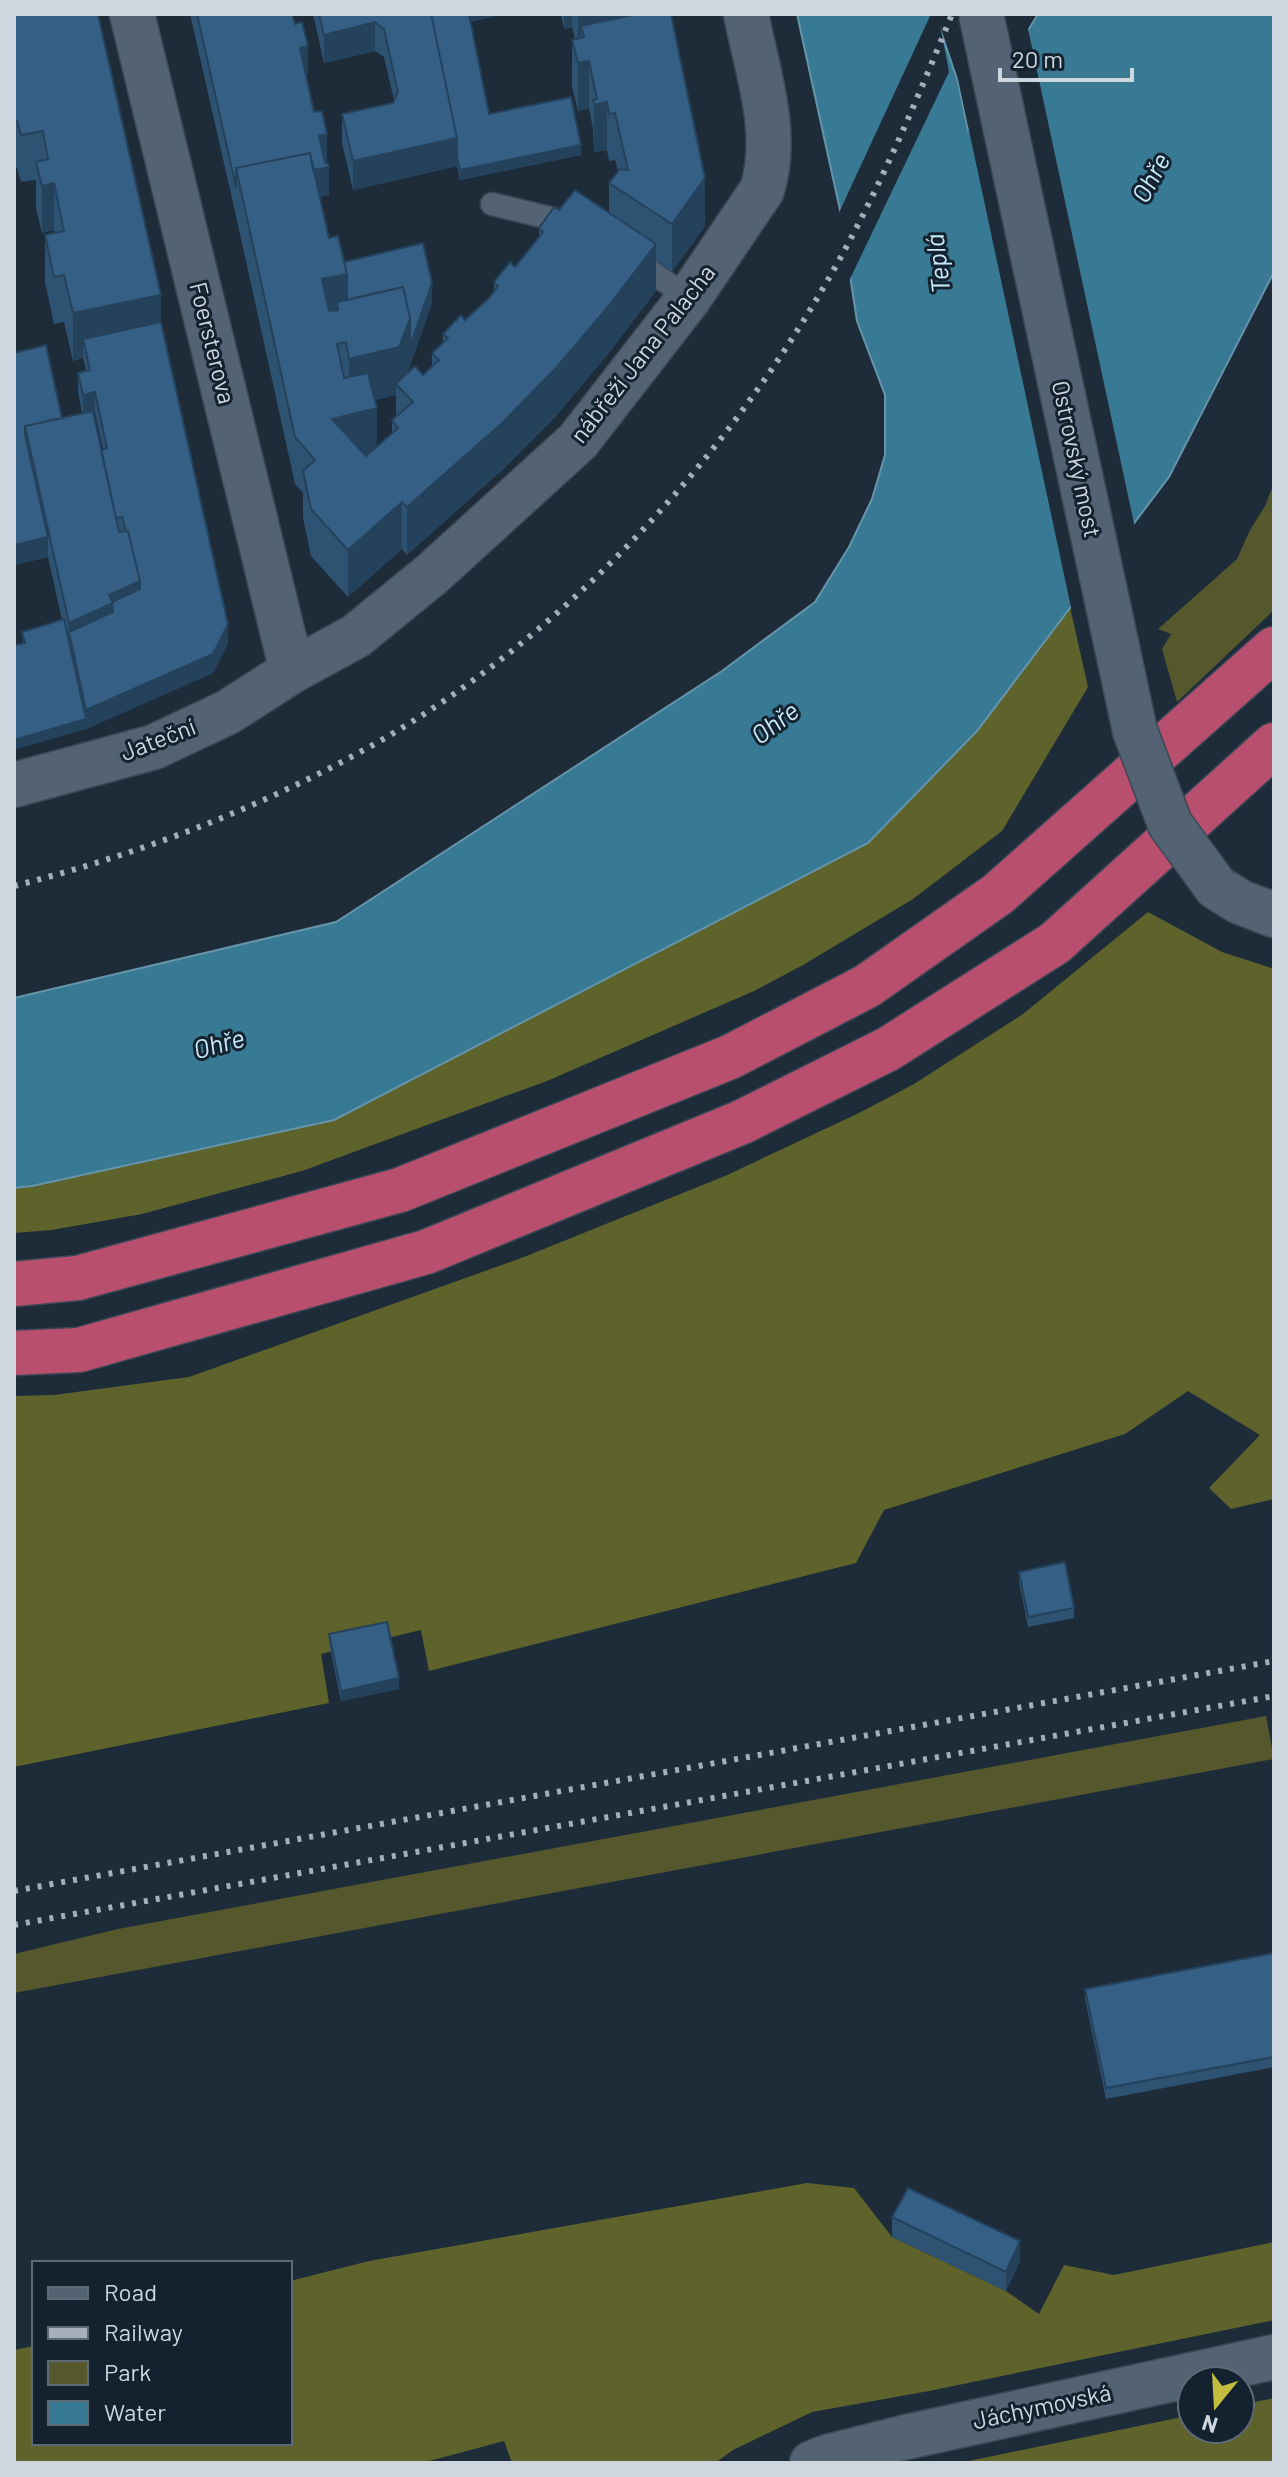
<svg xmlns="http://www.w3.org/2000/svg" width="1288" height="2477" viewBox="0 0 1288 2477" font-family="Barlow,sans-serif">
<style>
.green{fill:#54582c}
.forest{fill:#5e632b}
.water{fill:#387993;stroke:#6595aa;stroke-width:2}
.pier{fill:#1e2c3a}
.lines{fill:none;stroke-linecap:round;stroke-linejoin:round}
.service-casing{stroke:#3b4753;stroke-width:25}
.minor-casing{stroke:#3b4753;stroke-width:47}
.tertiary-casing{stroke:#3b4753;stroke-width:47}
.trunk-casing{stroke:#3b4753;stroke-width:47}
.service{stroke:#536373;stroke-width:22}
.minor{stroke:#536373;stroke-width:44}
.tertiary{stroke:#536373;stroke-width:44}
.trunk{stroke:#b84f6f;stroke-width:44}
.rail{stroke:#a5afb9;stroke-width:6;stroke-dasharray:4 8;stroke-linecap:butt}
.tertiary-bridge-casing{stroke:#3b4753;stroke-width:47;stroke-linecap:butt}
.tertiary-bridge{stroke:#536373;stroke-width:44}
.wall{fill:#2e5272;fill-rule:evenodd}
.shaded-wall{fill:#25425d}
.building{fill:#355f85;stroke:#25425d;stroke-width:2}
.labels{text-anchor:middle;stroke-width:6;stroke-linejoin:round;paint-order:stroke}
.street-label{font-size:24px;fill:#ced7e0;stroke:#14222f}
.water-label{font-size:26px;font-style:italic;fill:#c7eafb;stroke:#14222f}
</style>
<rect width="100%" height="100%" fill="#1e2c3a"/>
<path class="green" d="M1274,483V610L1177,702L1162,649L1171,634L1158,629L1237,559L1250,530L1265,506Z
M1266,1716L1274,1759L14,1993V1954L118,1929Z"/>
<path class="forest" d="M1070,607L1088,687L1002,831L913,899L803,965L754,991L547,1081L302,1171L142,1214L52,1230L14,1233V1188L32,1186L334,1120L868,843L976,731Z
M1148,912L1222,952L1274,969V1499L1231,1509L1209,1488L1260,1435L1188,1391L1125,1434L884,1510L856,1563L429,1671L421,1630L321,1654L329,1703L14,1767V1396L54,1395L189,1377L524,1257L725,1176L859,1113L914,1084L1023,1014Z
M807,2183L854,2188L892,2237L1006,2291L1039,2314L1064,2265L1114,2275L1274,2242V2320L929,2391L812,2412L733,2450L715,2463H512L504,2441L422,2463H14V2350L34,2346V2443H290V2281L369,2261Z
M1274,2398V2463H959L1192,2415V2429H1240V2405Z"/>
<path class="water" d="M797,14H935L958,82L968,130L1038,14H1274V272L1169,477L977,731L868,843L334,1120L32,1186L14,1188V998L336,922L722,671L815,602L849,547L872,499L885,455V395L857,321L840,210Z"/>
<path class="pier" d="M931,14H938L949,72L849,281L837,217Z
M1027,24L1135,528L1072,612L952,51L962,81L970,120Z"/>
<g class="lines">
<defs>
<path id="service" d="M492,204L574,224
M631,258L689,298"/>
<path id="minor" d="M132,14L292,671
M14,785L154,747L228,712L292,671L356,636L432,574L578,441L689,298L762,190C780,134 757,70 746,14"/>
<path id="tertiary" d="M1216,887L1240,902L1274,915
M812,2463L827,2457L906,2437L1274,2357"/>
<path id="trunk" d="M14,1284L78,1278L400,1190L730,1057L867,986L998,894L1274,649
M14,1353L79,1350L426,1252L742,1122L888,1049L1055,943L1274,745"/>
</defs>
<use href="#service" class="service-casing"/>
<use href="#minor" class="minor-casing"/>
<use href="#tertiary" class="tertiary-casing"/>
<use href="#trunk" class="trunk-casing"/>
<use href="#service" class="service"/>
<use href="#minor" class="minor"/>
<use href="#tertiary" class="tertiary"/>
<use href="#trunk" class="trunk"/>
<path class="rail" d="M14,886C136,855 253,811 364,750C565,639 734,453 843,253C885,176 919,95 952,14
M14,1891L1274,1661
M14,1925L1274,1696"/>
<defs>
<path id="tertiary-bridge" d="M981,14L1135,731L1170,824L1216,887"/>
</defs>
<use href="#tertiary-bridge" class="tertiary-bridge-casing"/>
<use href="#tertiary-bridge" class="tertiary-bridge"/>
</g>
<path class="wall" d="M14,14L161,322L228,643L213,673L86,729L23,643L22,632L62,620L48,557L14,565V353L62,418L82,413L78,392V373L86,371L83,358L73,361L64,322L54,324L45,282V235L55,233L54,230L42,233L36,209V180L21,182L17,168H14ZM95,412L103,449L101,450L93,413Z
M190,14H292L308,74L306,75L327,163L329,195L320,197L329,238L344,262L432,303L407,374L423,375L432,366V353L443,343V334L465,320L488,299L494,292V282L515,267L539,237V228L559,210L609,213V183L618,171L615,160L609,161L607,150L594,152L593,129L589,108L578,111L572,87V40L575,39L572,27L564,29L561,14H671L705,226L672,272L656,261V291L608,354L556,416L501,471L407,555L402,549L348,597L311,556L303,518V493L295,484L236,216ZM396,395V417L392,420V433L377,446L375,400Z
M313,14H503L470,22L489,114L581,155L460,180L457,166L353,190L342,143V114L393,103L394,100L384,57L375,51L324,63Z
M1019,1572L1074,1608V1618L1028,1627L1019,1582Z
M329,1634L399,1689L341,1701L329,1644Z
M1274,1953V2067L1106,2099L1085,1999V1989Z
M892,2217L1020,2261L1006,2291L892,2237Z"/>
<path class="shaded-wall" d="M468,14H503L468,22Z
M564,14H572V27L564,29Z
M578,14H666L581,26V52L578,53Z
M375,22V51L324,63V35Z
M308,46V74L300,76V48Z
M589,61V108L578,111V63Z
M607,102V150L594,152V105Z
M327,134V163L319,165V136Z
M457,138V166L353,190V161Z
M581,145V155L460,180V170Z
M329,167V195L246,213L240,186Z
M705,178V226L672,272V224Z
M54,183V230L42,233V186Z
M656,244V291L608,354L556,416L501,471L407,555V507Z
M347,274V302H337V324L322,327V279Z
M432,283V303L410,365V346Z
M161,295V342L83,339V358L73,361V313Z
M410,318V365L401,390L396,384V395L349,406V359Z
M95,392V412L83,415V395Z
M377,408V456L332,466V419Z
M402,502V549L348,597V550Z
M48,537V557L14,565V545Z
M140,581V609L69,632V623L109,595Z
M228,624V643L213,673L86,729L14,750V740L86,719V710Z
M399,1678V1689L341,1701V1691Z
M1020,2241V2261L1006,2291V2272Z"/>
<path class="building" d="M14,14H98L161,295L73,313L64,275L54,277L45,235L64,231L54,183L42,186L36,162L48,159L43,131L21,135L17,121H14Z
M197,14H292L295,24L302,22L308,46L300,48L314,112L322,111L327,134L319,136L325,163H328L329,167L313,170L310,153L236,168V187Z
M319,14H431L457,138L353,161L342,114L393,103L398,92L384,29L375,22L324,35Z
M431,14H469L489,114L571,97L581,145L460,170L457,157V138Z
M637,14H671L705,178L672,224L609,183L620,169L628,170L615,113L609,114L607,102L594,105L593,100L597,99L589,61L578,63L572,40L584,37L581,26Z
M310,153L329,238L338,236L347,274L322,279L329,311L338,310L337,302L403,287L410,318L399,347L349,359L346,342L337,344L344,378L368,373L377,408L332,419L366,456L398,428L392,420L413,402L396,384L415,366L423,375L439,360L432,353L448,338L443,334L461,315L465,320L488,299L498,286L494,282L510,262L515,267L543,232L539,228L554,207L559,210L575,190L656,244L608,307L556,368L501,424L407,507L402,502L348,550L311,509L303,471L315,460L295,437L236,168Z
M423,243L432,283L410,346V318L403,287L347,300V274L344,262Z
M161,322L228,624L213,654L86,710L69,632L113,612L112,602L140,589V581L128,531H126L122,517L116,518L101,450L107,448L95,392L83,395L78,373L90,370L83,339Z
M46,345L62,418L25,426V435L48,537L14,545V353Z
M93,411L119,532L128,531L140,581L109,595L113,603L69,623L25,426Z
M64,619L86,719L14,740V645L25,643L22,632Z
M1065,1562L1074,1608L1028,1617L1019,1572Z
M387,1622L399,1678L341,1691L329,1634Z
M1274,1953V2057L1106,2088L1085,1989Z
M908,2188L1020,2241L1006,2272L892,2217Z"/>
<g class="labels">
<g class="street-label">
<text transform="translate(212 343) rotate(76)" y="8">Foersterova</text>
<text transform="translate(643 354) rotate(-52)" y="8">nábřeží Jana Palacha</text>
<text transform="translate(1076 459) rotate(78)" y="8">Ostrovský most</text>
<text transform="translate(158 740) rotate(-21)" y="8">Jateční</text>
<text transform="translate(1042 2407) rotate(-12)" y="8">Jáchymovská</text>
</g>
<g class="water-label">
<text transform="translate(1151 178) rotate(-62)" y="9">Ohře</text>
<text transform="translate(938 264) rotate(-97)" y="9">Teplá</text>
<text transform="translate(775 723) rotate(-37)" y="9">Ohře</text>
<text transform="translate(219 1044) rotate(-15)" y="9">Ohře</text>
</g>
</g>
<rect width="1288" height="2477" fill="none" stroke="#ced7e0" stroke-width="32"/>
<rect x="32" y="2261" width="260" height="184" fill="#14222f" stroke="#5e6a76" stroke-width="2"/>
<rect x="48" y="2287" width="40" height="12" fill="#536373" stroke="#5e6a76" stroke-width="2"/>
<text x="104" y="2301" font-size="24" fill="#ced7e0">Road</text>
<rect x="48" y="2327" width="40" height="12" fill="#a5afb9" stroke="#5e6a76" stroke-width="2"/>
<text x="104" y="2341" font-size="24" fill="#ced7e0">Railway</text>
<rect x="48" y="2361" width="40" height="24" fill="#54582c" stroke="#5e6a76" stroke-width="2"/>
<text x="104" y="2381" font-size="24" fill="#ced7e0">Park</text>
<rect x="48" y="2401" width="40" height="24" fill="#387993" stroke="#5e6a76" stroke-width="2"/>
<text x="104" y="2421" font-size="24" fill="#ced7e0">Water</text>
<g transform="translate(1216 2405) rotate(198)"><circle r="38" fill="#14222f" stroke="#5e6a76" stroke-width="2"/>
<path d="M0-6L14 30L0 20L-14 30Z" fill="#c2bd3f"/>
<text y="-12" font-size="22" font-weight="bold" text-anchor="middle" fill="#ced7e0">N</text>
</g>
<path d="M1000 68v12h132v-12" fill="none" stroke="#ced7e0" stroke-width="4"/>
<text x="1012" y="68" font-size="24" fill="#ced7e0" stroke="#14222f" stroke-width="6" paint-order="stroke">20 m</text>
</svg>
